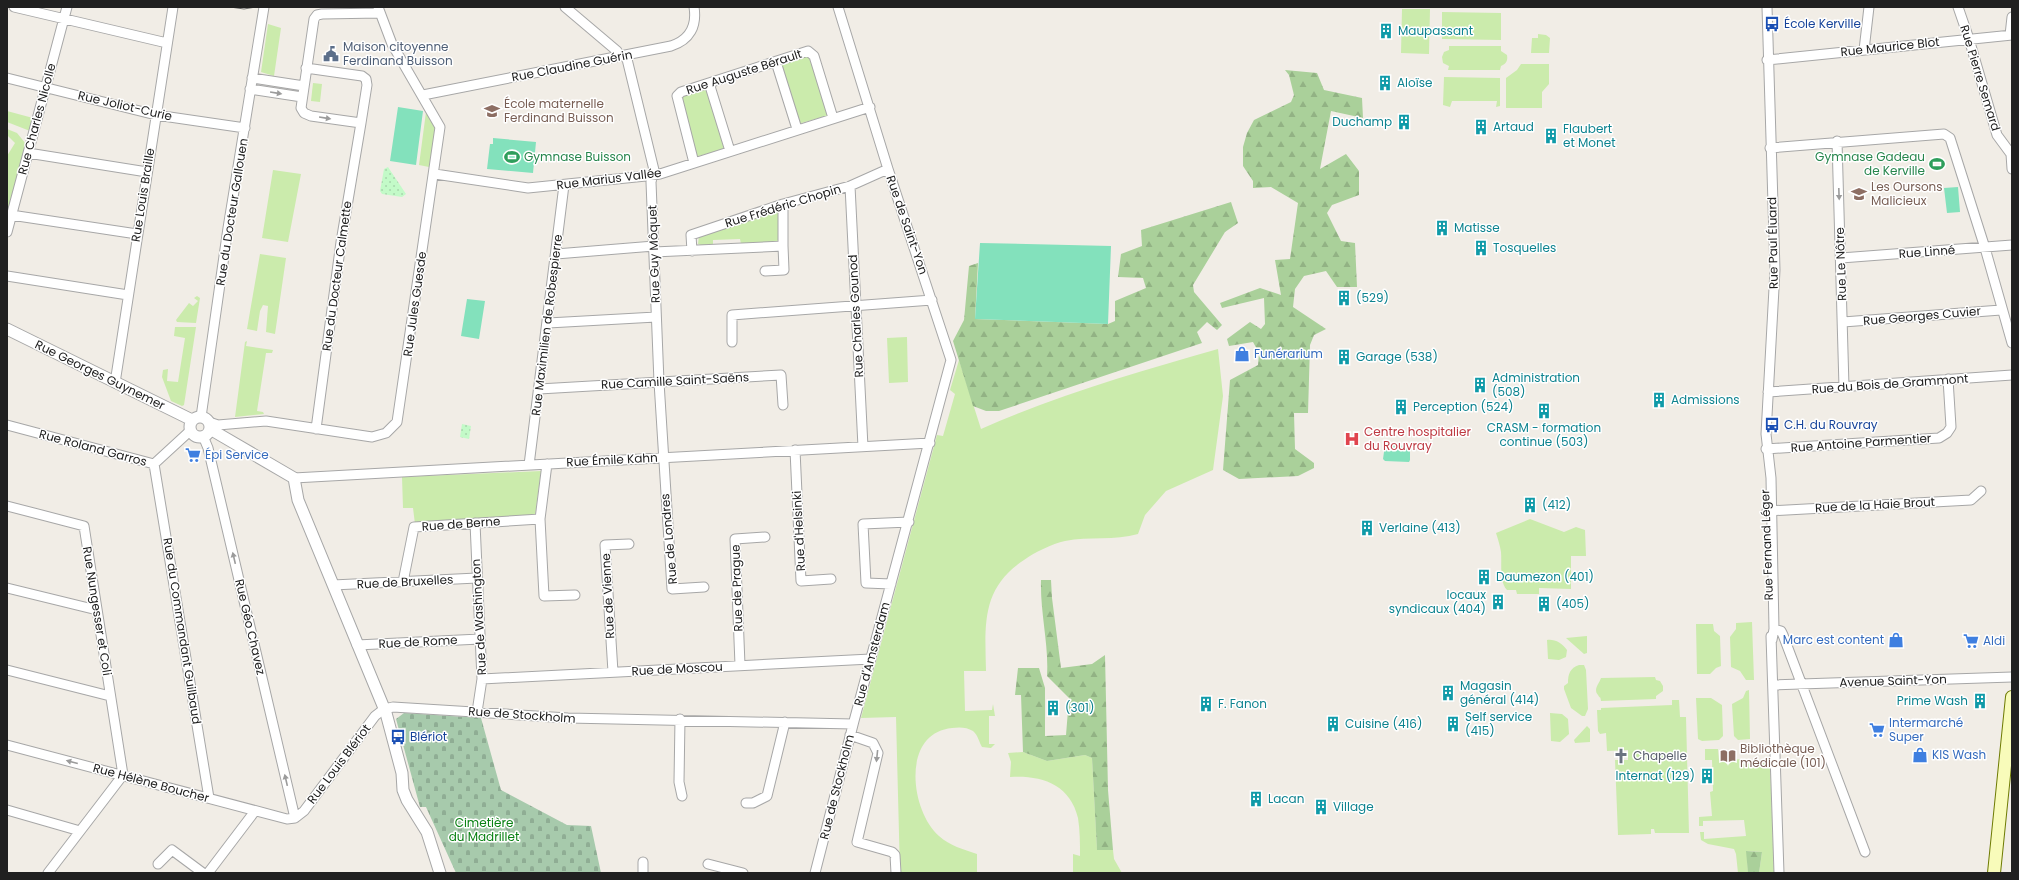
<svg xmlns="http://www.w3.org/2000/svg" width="2019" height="880" viewBox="0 0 2019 880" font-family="Poppins,sans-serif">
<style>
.grass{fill:#cbebac}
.forest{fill:url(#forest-firs)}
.cemetery{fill:url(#cemetery-stones)}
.park{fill:url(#park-dots)}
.pitch{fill:#83e1bc}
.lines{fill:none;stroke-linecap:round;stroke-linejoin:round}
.minor-casing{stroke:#a7a7a7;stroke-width:11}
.tertiary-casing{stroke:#a7a7a7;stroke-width:13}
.secondary-casing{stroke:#6e7b03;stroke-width:14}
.minor{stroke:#fff;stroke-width:9}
.tertiary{stroke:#fff;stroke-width:11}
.secondary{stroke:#f8fbba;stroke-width:12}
.tram{stroke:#6e6e6e;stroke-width:1}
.oneway{fill:#9b9b9b}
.labels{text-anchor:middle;stroke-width:3;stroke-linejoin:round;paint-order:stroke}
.transit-label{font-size:12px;fill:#164399;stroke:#fff;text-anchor:start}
.culture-label{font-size:12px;fill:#0d838f;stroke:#fff;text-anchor:start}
.service-label{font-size:12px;fill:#4e5e75;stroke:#fff;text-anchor:start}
.street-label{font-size:12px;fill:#202020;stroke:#fff}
.education-label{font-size:12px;fill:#785e54;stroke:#fff;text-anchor:start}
.leisure-label{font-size:12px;fill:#27864d;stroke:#fff;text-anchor:start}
.shop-label{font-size:12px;fill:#366cbe;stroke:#fff;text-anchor:start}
.health-label{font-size:12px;fill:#be3a42;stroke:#fff;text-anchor:start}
.worship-label{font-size:12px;fill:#5b616d;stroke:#fff;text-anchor:start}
.park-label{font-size:12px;fill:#0a8214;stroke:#fff}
</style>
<defs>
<pattern id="forest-firs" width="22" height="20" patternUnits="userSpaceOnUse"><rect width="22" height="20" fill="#aad09a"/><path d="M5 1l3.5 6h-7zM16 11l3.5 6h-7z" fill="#92b284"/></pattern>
<pattern id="cemetery-stones" width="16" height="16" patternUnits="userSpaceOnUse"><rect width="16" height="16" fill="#a7caac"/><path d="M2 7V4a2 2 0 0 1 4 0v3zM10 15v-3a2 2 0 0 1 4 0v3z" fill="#8fad94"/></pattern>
<pattern id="park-dots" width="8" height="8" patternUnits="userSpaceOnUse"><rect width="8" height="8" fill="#c3fac8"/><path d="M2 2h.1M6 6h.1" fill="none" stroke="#a7d6ac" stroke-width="1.8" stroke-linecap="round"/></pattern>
</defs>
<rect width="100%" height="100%" fill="#f1ede6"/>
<path class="grass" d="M1402,9H1430L1429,54L1401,53Z
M1442,12L1501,13V40L1442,39Z
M268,24L281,28L274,76L261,72Z
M1538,34L1546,35L1550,38L1549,53H1531L1532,38H1538Z
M1449,46H1501V51L1507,55C1508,61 1506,64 1501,66L1500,70H1448L1449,66L1443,63L1442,57L1444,52L1449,50Z
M808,55L811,56L829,115L798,124L780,63Z
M1521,64H1549V84L1542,92V108H1506V78L1517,70Z
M1444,77L1500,78V106L1496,107L1497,101H1452L1450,107L1443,105Z
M313,83L322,84L320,102L311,101Z
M707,87L726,148L696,157L680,97L682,94Z
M7,111L33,118L30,131L7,122Z
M426,112L436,128L429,167L419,165Z
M7,129L17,133L26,144L7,218V156L15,143L7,135Z
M273,170L301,174L288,242L262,238Z
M776,210L778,212L779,239L776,242L741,244L740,239L713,240V245L704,246L698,244L699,236Z
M260,254L286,258L275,334L266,332L268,306L263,305L260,311L257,331L247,329Z
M197,296L200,298L196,323L177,322L176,320L189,303L193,306L198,301L194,298Z
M175,327H196L184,405L182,406L171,401L162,377L163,370L168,369L167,381L178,382L185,338L174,336Z
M907,337L908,382L889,383L887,338Z
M247,341L246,346L273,350L272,353H266L257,411L263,412L264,414L235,417L245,342Z
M1218,349L1223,396L1213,470L1166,491L1145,515L1138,534C1115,541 1089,536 1065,541C1052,544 1035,552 1024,560C981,588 985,625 986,671H964L965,711L992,710L993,704L995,716H989V744H995L991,748L982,747C979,742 978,735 973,731C967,727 959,727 952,728C901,733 910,810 939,836C950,846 963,849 977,854V873H900L896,717L861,718L937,435L943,436L955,394L950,390L959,360L981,429C1057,395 1138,372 1218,349Z
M541,471L535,516L415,524L413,508H403L402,477Z
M1530,519L1564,532L1576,527L1585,530L1586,556H1571V589L1539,588V594H1517L1516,590H1507C1499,581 1502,564 1501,552C1500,546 1498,539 1496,533Z
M1752,622L1754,680H1746L1740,671L1731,667L1730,637L1736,629V623Z
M1696,624H1713L1714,631L1720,636L1721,666L1716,668L1710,674H1697Z
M1587,636V653L1584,654L1566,638Z
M1547,640C1555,639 1562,643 1567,650L1566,657L1559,660L1548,659Z
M1579,665H1584L1586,670L1588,709L1585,716H1582L1571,708L1564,689V686L1568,683C1568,674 1570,668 1579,665Z
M1655,677L1656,680L1660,681L1663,686V691L1656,696V699L1601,701C1600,695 1601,700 1598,695C1593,689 1599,684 1601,678Z
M1749,690L1750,739L1738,740L1734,736L1732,704L1743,698L1746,691Z
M1696,698H1711L1722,705L1723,736L1719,740L1702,741L1698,739Z
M1672,700H1679L1680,717H1686L1689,833H1655L1654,829H1651V834L1618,835L1615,760H1628V750L1607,751L1606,733L1600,734L1598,731L1597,710H1601V708L1672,705Z
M1550,713L1562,714L1568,719L1569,734L1560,742L1551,741Z
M1587,726L1590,729V742L1575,743L1574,740Z
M1705,749H1718L1719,760H1724V762H1733V760L1740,759V764L1770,763L1774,873H1759L1762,852L1747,851L1748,873H1738L1736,854L1734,849L1708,844L1701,840L1700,832H1704V839L1746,836L1744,820L1703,821V826H1699V817L1712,816L1710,792L1713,791L1712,760H1705Z
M1023,752L1047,761L1085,755L1092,758L1097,849L1113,850L1114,859L1122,873H1073V854L1080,856C1080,844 1080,830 1078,818C1070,784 1041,775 1010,777L1011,762L1008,753Z"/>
<path class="forest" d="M1285,70L1317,73L1324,90L1362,98L1363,118L1331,111L1320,169L1346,154L1359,171V195L1332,205L1327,213L1341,241L1355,243L1357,287H1337L1326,271L1304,276L1295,289L1293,307L1326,329L1314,335L1310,345L1308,413H1294L1295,449L1314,463V468L1298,476L1239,479L1223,470L1230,380L1258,365L1259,353L1253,342L1229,346L1227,339L1250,322L1261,329L1265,324L1264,298L1222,308L1220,303L1260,288L1281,295L1275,260L1290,259L1298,203L1271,187L1253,188V181L1243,166V147L1247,133L1254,120L1291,102L1294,95L1289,75Z
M1231,202L1238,223L1225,232L1193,285L1194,292L1222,325L1217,330L1207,322L1197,332L1202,343L999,411H986L973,406L953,341L964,320L969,266L978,263L975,319L1108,324L1115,321V301L1146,288L1143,278L1118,277L1121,254L1142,246L1141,230Z
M1041,580H1051L1052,598L1061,668L1092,664L1105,655L1108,790L1113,850H1097L1092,758L1085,755L1047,761L1023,752L1021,695H1015L1018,668H1039L1045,688V736L1066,735L1069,698L1047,676C1049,644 1040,613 1041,580Z
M1746,851L1762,852L1759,873H1748Z"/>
<path class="cemetery" d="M404,713L481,718L501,790L567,825L591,826L601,873H456L426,807H420L396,719Z"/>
<path class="park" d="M388,167L406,194L402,197L382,194L380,191L384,169Z
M462,424L471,426L469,439L460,437Z"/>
<path class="pitch" d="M398,107L423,111L416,165L390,161Z
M493,138L536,142L533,173L487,169L490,144H493Z
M1958,187L1960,212L1947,213L1944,188Z
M980,243L1111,246L1108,324L975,319Z
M467,299L485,301L479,339L461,336Z
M1385,445L1410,446V460L1409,462L1385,461L1383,459Z"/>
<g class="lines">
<defs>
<path id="minor" d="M14,7L167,43
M565,7L617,51L619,56
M1767,7L1775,270L1766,434L1771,478L1774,629L1772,640
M1958,7L1969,39L1997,135L2011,154L2012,169
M2010,35L2012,17
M1864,50L1869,7
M626,55L654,170L651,182L659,382L672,589L704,587
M1767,60L2012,35
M776,62L797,129
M306,68L362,76L366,79L367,85L361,123L311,116L304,113L301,108L314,19L317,15L322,14L380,13
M7,78L156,115L245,128
M252,78L304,86
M709,83L730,151
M250,89L302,97
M423,95L671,46C690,40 697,26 694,7
M1837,141L1844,387
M1770,148L1944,134L1950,138L1985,248L2012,343
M28,153L147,172
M694,163L677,96L681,92L808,51L814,56L833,118
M435,174L528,188L646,176L660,174L870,107
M850,186L863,447
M11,215L137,234
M7,232L67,7
M692,251L691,235L783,204L850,186L888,169
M654,252L783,246V204
M556,254L654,246
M1841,258L2012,245
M765,271L784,270L783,246
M7,276L128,295
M1843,322L2001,310
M548,323L656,317
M732,342V315L932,300
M115,383L173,7
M539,389L781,375L783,405
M1768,392L2012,375
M201,417L228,228L264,7
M209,422L218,425L266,421L372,437L386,433L397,422L440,127L392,44L378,7
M7,425L154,464L191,430
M316,429L341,242L361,123
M203,436L208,448L295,818
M1766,449L1939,438L1947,433L1951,427L1948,379
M795,450L801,581L831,579
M154,464L209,798
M547,464L540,519L544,596L575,595
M529,465L564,185
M294,478L930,443
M7,506L84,526L123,775
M1767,511L1971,500L1981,491
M475,523L482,679L477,712
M403,582L414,527L540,519
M891,584L866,583L863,524L909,522
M333,585L477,578
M7,588L97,610
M1774,629L1781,631L1783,635L1865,852
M1771,636L1779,873
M357,645L480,639
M740,665L735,539L765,537
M7,670L110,696
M613,672L605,545L629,544
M482,679L871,659
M1773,685L2012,677
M680,719L679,782L682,796
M850,735L873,743L878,753L857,842L892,852L895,855L896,873
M7,745L287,819L295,818L304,811L375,716L384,709L393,707L568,718L853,724
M746,803H753L767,796L785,722
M7,810L80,831
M158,864L172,850L203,873
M708,864L743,873
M48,873L123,775
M208,873L255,811
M643,873V862
M815,873L854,721L951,360L888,169L838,7"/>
<path id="tertiary" d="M7,329L192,420
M190 427a10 10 0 1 1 20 0a10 10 0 1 1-20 0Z
M210,429L294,478L298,500L386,713L402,773L403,790L407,800L427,832L440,873"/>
<path id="secondary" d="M1994,873L2012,697"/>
</defs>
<use href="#minor" class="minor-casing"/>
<use href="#tertiary" class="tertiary-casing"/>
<use href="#secondary" class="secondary-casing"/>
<use href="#minor" class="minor"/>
<use href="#tertiary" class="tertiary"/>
<use href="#secondary" class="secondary"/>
<path class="tram" d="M230,7L244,9L256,7"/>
</g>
<defs><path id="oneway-solid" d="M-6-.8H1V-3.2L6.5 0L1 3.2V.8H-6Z"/></defs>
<g class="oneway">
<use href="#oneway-solid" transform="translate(276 93) rotate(9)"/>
<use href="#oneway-solid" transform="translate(325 118) rotate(9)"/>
<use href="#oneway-solid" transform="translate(1839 194) rotate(88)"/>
<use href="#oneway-solid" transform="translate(234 558) rotate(-103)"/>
<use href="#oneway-solid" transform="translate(877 756) rotate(96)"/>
<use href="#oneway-solid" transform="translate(72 762) rotate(-165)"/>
<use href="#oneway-solid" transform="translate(286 780) rotate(-103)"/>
</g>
<defs>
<symbol id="bus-bare" viewBox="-9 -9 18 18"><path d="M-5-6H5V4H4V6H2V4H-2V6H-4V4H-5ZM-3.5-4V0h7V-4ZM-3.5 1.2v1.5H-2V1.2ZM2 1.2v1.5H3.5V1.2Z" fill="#1a4fb4" stroke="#fff" stroke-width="2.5" paint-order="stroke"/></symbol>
<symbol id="building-bare" viewBox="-9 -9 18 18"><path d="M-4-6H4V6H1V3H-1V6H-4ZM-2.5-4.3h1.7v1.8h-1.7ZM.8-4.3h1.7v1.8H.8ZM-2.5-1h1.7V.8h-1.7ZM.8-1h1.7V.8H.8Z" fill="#0f9aa8" stroke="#fff" stroke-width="2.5" paint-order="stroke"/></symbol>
<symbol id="civic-bare" viewBox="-9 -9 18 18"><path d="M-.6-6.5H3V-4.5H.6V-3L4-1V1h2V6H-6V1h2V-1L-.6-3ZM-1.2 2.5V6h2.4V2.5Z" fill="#5c6f8a" stroke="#fff" stroke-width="2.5" paint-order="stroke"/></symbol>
<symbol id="school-bare" viewBox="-9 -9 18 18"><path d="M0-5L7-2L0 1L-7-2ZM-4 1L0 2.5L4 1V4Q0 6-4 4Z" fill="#8d6e63" stroke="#fff" stroke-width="2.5" paint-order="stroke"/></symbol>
<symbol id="stadium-bare" viewBox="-9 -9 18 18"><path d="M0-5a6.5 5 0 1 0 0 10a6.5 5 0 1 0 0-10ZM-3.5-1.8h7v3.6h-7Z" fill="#2e9e5b" stroke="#fff" stroke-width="2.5" paint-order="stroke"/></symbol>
<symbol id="shop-bare" viewBox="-9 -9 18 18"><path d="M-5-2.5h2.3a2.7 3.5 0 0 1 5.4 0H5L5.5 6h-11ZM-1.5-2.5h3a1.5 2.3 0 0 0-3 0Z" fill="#3f7fe0" stroke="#fff" stroke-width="2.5" paint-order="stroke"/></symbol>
<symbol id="hospital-bare" viewBox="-9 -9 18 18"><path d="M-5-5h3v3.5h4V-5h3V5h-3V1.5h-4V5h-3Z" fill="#e0444e" stroke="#fff" stroke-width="2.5" paint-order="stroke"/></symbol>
<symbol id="supermarket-bare" viewBox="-9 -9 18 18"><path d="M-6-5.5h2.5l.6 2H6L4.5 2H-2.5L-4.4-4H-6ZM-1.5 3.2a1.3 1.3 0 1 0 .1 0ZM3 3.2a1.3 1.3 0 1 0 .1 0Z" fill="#3f7fe0" stroke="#fff" stroke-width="2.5" paint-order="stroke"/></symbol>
<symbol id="church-bare" viewBox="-9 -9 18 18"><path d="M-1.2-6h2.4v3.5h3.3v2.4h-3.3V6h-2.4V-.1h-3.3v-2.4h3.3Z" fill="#6b7280" stroke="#fff" stroke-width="2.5" paint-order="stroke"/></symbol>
<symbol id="library-bare" viewBox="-9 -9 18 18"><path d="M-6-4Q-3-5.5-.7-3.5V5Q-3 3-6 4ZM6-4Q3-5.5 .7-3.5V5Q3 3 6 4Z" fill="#8d6e63" stroke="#fff" stroke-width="2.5" paint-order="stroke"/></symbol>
</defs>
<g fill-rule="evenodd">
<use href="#bus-bare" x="1761" y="13" width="22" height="22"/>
<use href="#building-bare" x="1375" y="20" width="22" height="22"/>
<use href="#civic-bare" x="320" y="43" width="22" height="22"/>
<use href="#building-bare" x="1374" y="72" width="22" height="22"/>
<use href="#school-bare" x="481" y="100" width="22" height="22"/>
<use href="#building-bare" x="1393" y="111" width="22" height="22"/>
<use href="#building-bare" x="1470" y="116" width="22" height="22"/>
<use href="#building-bare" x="1540" y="125" width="22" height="22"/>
<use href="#stadium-bare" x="501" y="146" width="22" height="22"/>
<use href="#stadium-bare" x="1926" y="153" width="22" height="22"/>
<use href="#school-bare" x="1848" y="183" width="22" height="22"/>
<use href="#building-bare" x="1431" y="217" width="22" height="22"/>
<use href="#building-bare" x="1470" y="237" width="22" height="22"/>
<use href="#building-bare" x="1333" y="287" width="22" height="22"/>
<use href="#shop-bare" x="1231" y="343" width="22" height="22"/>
<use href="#building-bare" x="1333" y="346" width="22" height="22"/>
<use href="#building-bare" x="1469" y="374" width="22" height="22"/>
<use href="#building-bare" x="1648" y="389" width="22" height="22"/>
<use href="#building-bare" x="1390" y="396" width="22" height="22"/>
<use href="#building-bare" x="1533" y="400" width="22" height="22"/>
<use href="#bus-bare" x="1761" y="414" width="22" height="22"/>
<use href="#hospital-bare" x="1341" y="428" width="22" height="22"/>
<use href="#supermarket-bare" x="182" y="444" width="22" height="22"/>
<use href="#building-bare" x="1519" y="494" width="22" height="22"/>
<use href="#building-bare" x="1356" y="517" width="22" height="22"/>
<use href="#building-bare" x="1473" y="566" width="22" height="22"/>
<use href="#building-bare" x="1487" y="591" width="22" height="22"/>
<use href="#building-bare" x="1533" y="593" width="22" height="22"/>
<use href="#shop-bare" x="1885" y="629" width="22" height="22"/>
<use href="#supermarket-bare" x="1960" y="630" width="22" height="22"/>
<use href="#building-bare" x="1437" y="682" width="22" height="22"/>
<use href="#building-bare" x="1969" y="690" width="22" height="22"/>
<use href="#building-bare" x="1195" y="693" width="22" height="22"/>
<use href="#building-bare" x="1042" y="697" width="22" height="22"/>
<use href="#building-bare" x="1322" y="713" width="22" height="22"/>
<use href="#building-bare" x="1442" y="713" width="22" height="22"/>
<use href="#supermarket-bare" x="1866" y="719" width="22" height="22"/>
<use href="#bus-bare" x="387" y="726" width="22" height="22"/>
<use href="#shop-bare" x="1909" y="744" width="22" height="22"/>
<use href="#church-bare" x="1610" y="745" width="22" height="22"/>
<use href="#library-bare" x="1717" y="745" width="22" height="22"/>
<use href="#building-bare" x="1696" y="765" width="22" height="22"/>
<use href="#building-bare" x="1245" y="788" width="22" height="22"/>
<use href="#building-bare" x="1310" y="796" width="22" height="22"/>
</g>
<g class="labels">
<g class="transit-label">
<text x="1784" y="28">École Kerville</text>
<text x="1784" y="429">C.H. du Rouvray</text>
<text x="410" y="741">Blériot</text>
</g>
<g class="culture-label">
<text x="1398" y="35">Maupassant</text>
<text x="1397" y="87">Aloïse</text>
<text x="1392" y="126" text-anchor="end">Duchamp</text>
<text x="1493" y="131">Artaud</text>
<text x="1563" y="133">Flaubert<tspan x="1563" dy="14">et Monet</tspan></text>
<text x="1454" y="232">Matisse</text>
<text x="1493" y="252">Tosquelles</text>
<text x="1356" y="302">(529)</text>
<text x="1356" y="361">Garage (538)</text>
<text x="1492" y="382">Administration<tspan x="1492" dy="14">(508)</tspan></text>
<text x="1671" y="404">Admissions</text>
<text x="1413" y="411">Perception (524)</text>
<text x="1544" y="432" text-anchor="middle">CRASM - formation<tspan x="1544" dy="14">continue (503)</tspan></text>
<text x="1542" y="509">(412)</text>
<text x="1379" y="532">Verlaine (413)</text>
<text x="1496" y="581">Daumezon (401)</text>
<text x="1486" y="599" text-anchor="end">locaux<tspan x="1486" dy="14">syndicaux (404)</tspan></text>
<text x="1556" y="608">(405)</text>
<text x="1460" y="690">Magasin<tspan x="1460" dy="14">général (414)</tspan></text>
<text x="1968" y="705" text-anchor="end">Prime Wash</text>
<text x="1218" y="708">F. Fanon</text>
<text x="1065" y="712">(301)</text>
<text x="1465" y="721">Self service<tspan x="1465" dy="14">(415)</tspan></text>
<text x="1345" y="728">Cuisine (416)</text>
<text x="1695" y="780" text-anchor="end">Internat (129)</text>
<text x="1268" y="803">Lacan</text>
<text x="1333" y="811">Village</text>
</g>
<g class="service-label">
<text x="343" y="51">Maison citoyenne<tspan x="343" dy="14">Ferdinand Buisson</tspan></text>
</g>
<g class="street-label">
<text transform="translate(1890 47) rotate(-6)" y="4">Rue Maurice Blot</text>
<text transform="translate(572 66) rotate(-11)" y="4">Rue Claudine Guérin</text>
<text transform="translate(744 72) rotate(-18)" y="4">Rue Auguste Bérault</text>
<text transform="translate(1980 78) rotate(73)" y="4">Rue Pierre Semard</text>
<text transform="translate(125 106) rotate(13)" y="4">Rue Joliot-Curie</text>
<text transform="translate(37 119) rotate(-75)" y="4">Rue Charles Nicolle</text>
<text transform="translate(609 179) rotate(-7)" y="4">Rue Marius Vallée</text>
<text transform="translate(143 195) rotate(-81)" y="4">Rue Louis Braille</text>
<text transform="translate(783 206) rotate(-17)" y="4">Rue Frédéric Chopin</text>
<text transform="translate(232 212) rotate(-81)" y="4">Rue du Docteur Gallouen</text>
<text transform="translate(907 225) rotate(71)" y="4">Rue de Saint-Yon</text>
<text transform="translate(1773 243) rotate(-91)" y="4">Rue Paul Éluard</text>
<text transform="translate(1927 252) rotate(-4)" y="4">Rue Linné</text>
<text transform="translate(654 254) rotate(-92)" y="4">Rue Guy Môquet</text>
<text transform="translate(1841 264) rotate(-92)" y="4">Rue Le Nôtre</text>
<text transform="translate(337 276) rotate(-82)" y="4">Rue du Docteur Calmette</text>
<text transform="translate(415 304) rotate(-82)" y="4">Rue Jules Guesde</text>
<text transform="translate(856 316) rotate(-93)" y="4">Rue Charles Gounod</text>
<text transform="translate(1922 316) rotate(-5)" y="4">Rue Georges Cuvier</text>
<text transform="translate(547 325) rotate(-83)" y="4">Rue Maximilien de Robespierre</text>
<text transform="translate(100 375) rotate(26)" y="4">Rue Georges Guynemer</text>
<text transform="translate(675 381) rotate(-3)" y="4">Rue Camille Saint-Saëns</text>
<text transform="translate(1890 384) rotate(-4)" y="4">Rue du Bois de Grammont</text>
<text transform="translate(1861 443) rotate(-4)" y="4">Rue Antoine Parmentier</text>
<text transform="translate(93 448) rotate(15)" y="4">Rue Roland Garros</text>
<text transform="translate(612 460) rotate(-3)" y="4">Rue Émile Kahn</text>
<text transform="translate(1875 505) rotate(-3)" y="4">Rue de la Haie Brout</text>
<text transform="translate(461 524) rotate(-4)" y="4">Rue de Berne</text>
<text transform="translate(799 531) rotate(-93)" y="4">Rue d'Helsinki</text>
<text transform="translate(669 539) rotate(-95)" y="4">Rue de Londres</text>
<text transform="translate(1767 545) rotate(-92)" y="4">Rue Fernand Léger</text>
<text transform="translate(405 582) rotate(-3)" y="4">Rue de Bruxelles</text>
<text transform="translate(737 588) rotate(-92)" y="4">Rue de Prague</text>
<text transform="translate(608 596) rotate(-93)" y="4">Rue de Vienne</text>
<text transform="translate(97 611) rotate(81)" y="4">Rue Nungesser et Coli</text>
<text transform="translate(479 617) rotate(-93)" y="4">Rue de Washington</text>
<text transform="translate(250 627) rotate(77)" y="4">Rue Géo Chavez</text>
<text transform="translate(182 631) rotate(81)" y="4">Rue du Commandant Guilbaud</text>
<text transform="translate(418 642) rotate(-3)" y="4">Rue de Rome</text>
<text transform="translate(872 654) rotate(-75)" y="4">Rue d'Amsterdam</text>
<text transform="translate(677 669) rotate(-3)" y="4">Rue de Moscou</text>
<text transform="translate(1893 681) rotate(-2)" y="4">Avenue Saint-Yon</text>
<text transform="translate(522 715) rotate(4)" y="4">Rue de Stockholm</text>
<text transform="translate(339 764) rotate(-53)" y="4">Rue Louis Blériot</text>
<text transform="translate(151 783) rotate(15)" y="4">Rue Hélène Boucher</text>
<text transform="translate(837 787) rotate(-76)" y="4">Rue de Stockholm</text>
</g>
<g class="education-label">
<text x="504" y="108">École maternelle<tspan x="504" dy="14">Ferdinand Buisson</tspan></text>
<text x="1871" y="191">Les Oursons<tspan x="1871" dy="14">Malicieux</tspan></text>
<text x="1740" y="753">Bibliothèque<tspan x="1740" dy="14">médicale (101)</tspan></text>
</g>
<g class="leisure-label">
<text x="524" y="161">Gymnase Buisson</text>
<text x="1925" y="161" text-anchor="end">Gymnase Gadeau<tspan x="1925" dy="14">de Kerville</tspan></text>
</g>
<g class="shop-label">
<text x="1254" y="358">Funérarium</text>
<text x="205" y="459">Épi Service</text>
<text x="1884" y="644" text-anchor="end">Marc est content</text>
<text x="1983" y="645">Aldi</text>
<text x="1889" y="727">Intermarché<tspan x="1889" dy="14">Super</tspan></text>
<text x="1932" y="759">KIS Wash</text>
</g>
<g class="health-label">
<text x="1364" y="436">Centre hospitalier<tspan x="1364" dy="14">du Rouvray</tspan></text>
</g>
<g class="worship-label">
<text x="1633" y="760">Chapelle</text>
</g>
<g class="park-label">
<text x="484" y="827">Cimetière<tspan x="484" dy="14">du Madrillet</tspan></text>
</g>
</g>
<rect width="2019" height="880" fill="none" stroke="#202020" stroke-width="16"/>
</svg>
